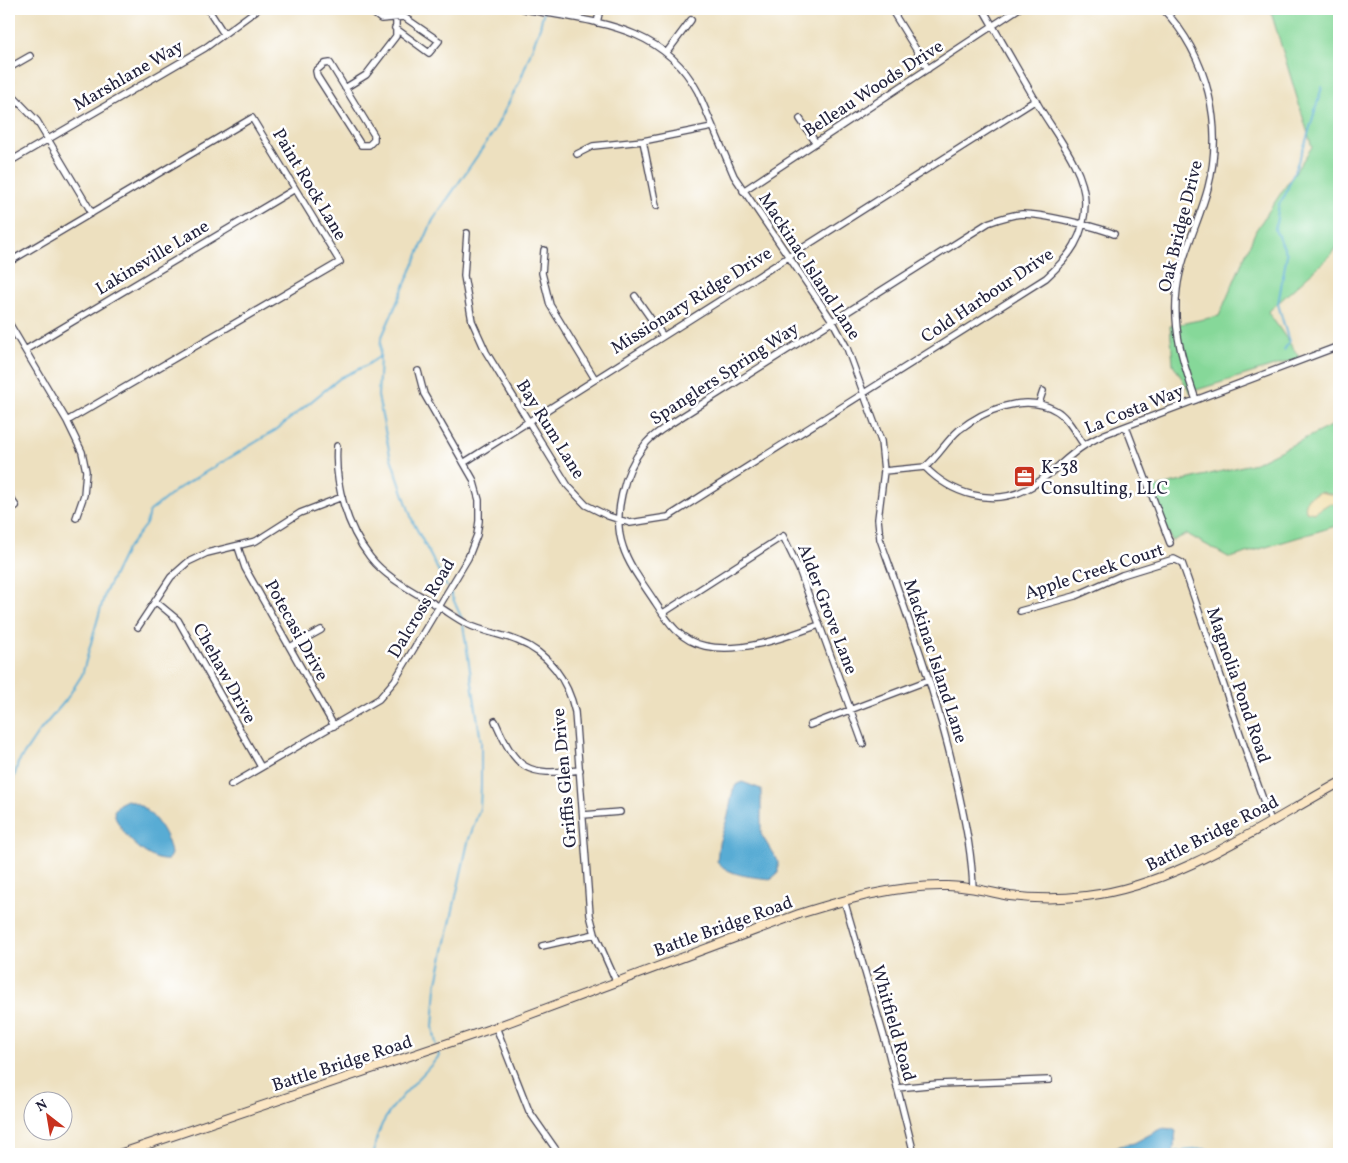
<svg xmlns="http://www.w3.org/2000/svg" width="1348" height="1163" viewBox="0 0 1348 1163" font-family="Vollkorn,serif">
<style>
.green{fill:#86d899;stroke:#547d6a}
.sand{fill:#eeda9e;stroke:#887e6c}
.water{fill:#58acd4;stroke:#3d6788}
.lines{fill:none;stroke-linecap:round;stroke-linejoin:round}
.stream{stroke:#58acd4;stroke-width:2}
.street-casing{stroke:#403e4f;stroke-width:8}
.secondary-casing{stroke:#403e4f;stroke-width:10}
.street{stroke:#fff;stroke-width:5.5}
.secondary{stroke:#fbe6c4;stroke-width:8}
.labels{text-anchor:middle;stroke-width:5;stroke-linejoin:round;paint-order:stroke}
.street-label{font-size:18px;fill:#22223b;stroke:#fff}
.poi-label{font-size:18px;fill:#22223b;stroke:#fff;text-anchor:start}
</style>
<rect width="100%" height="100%" fill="#fff"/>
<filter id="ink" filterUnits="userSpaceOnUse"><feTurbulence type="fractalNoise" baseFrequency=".02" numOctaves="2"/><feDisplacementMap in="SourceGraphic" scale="10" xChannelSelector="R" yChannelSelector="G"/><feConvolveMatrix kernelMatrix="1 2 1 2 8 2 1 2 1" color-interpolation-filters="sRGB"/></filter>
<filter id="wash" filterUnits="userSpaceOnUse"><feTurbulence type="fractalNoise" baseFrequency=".0096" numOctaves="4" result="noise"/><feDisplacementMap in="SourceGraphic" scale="20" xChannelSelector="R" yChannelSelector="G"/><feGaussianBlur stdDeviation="1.12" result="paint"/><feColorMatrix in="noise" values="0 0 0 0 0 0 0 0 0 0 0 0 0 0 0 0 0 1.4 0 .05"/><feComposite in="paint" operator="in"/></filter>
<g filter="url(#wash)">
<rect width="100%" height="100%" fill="#ede0bf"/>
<path class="green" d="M1270,9H1339V242L1330,256L1268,312L1300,358L1190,392L1173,364L1170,326L1219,316L1256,230L1312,147Z
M1339,422V525L1230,558L1187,534L1172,541L1149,489L1255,463Z"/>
<path class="sand" d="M1320,492L1339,496V506L1330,503L1314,513L1306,511L1305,503L1309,497Z"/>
<path class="water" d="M742,782L761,789V834L778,862V873L771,879C754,877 727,876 717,861L719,843L728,816L733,790L736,785Z
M127,800C149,804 169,834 171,854L168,860C148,863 116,830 114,811L119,804Z
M1162,1128L1172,1129L1176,1131L1173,1154H1112L1114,1149L1119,1146L1134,1143Z"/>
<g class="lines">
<path class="stream" d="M1284,350L1289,342L1278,304L1287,254L1275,230L1279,204L1285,195L1306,141L1322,87
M447,587L413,522L390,455L378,396L381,339L433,220L493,133L520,81L540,27L544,9
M450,592L462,619
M9,796L18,763L38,733L66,700L82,675L105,593L126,550L146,524L149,512L179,488L276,430L340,378L367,365L379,357
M436,1044L433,1027L436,987L468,842L480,808L481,786V742L463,624
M1173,1152L1203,1149L1240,1154
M374,1154C375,1113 416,1085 439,1056L437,1049"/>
</g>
</g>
<g filter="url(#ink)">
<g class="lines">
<defs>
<path id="street" d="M208,9L224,34
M368,9L381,19L404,17L439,41L429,53L395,28
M524,9C592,22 662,24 698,92L734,176L833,322L847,348L881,441L884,471L878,519L880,539C910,623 941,706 959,794C966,826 972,856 973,889
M891,9L928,69
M1163,9C1208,56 1224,126 1208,188C1199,222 1181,255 1177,289C1172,329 1183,363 1196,400
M597,23L600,9
M667,52L691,20
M330,63L374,135V140L369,145H361L317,76L316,71L324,64Z
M9,68L30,56
M345,88L366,75L396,36V9
M9,92L37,121L92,213
M800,119L816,143
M643,141L656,206
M577,154L593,146L643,141L712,127
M9,162L205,48L258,9
M743,191L1018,9
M467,233L464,276L472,321L486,352L568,486L586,505L608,516L630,523L668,517L1046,278C1070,256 1085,237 1085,203C1085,170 1056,135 1040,108C1021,75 1002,42 983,9
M544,250L542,273L550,305L595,379
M9,262L252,118L340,262L67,421
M635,296L663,336
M9,323L67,421L82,452L86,471L84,495L76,518
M25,350L295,189
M1039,403L1043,391
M1126,427L1170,543
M337,446C334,483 347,528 370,557C387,579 415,592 438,606C448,612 457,619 467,624C483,632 501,634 518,641C549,653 568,681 575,712L590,915L595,934L616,981
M465,462L1036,100
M925,467C951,494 992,507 1027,489C1049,478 1064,458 1085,445C1091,441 1098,438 1105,434L1339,346
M884,471L925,467C938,457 946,441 959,430C984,410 1025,393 1055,410C1067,416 1076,434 1084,445
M9,496L16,506
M238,547L245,568L334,726
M155,601L178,620L261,767
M1020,611L1075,596L1122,575L1174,559L1182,563C1213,649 1239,736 1271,821
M663,613L783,536L799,569L863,744
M819,625C786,637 741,654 705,646C680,641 668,622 655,602C644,585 629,566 623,547C612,516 624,471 644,446C650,437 659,432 667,426L988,223C999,219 1009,215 1022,214C1043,214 1095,226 1114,234
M138,627L171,577L188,562L207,553L256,541L300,513L342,497
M290,647L321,630
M495,721C517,771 526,776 580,770
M810,725L929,680
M231,785L379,699L395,680L468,558L477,535L479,521V500L473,479L424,394L418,371
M583,815L620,812
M844,900L887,1047L914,1154
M542,946L595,934
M496,1027L529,1111L559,1154
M897,1088L938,1084L1049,1080"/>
<path id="secondary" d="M119,1154L496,1027L799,914C847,899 896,885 947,886C968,886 989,892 1010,896C1034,899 1062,899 1086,896C1175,886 1261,826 1339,783"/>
</defs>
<use href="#street" class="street-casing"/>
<use href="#secondary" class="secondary-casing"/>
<use href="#street" class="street"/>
<use href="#secondary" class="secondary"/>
</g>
</g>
<defs>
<symbol id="office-square" viewBox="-11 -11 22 22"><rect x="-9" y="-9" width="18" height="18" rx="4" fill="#c8321e" stroke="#fff"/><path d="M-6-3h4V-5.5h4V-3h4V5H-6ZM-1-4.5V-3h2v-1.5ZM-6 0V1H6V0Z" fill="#fff"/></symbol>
</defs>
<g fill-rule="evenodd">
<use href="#office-square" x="1012" y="464" width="25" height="25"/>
</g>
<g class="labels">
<g class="street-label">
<text transform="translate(128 75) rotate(-30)" y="6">Marshlane Way</text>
<text transform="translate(873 88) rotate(-33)" y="6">Belleau Woods Drive</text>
<text transform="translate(310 184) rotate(59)" y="6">Paint Rock Lane</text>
<text transform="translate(1180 226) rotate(-76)" y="6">Oak Bridge Drive</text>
<text transform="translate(152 257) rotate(-31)" y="6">Lakinsville Lane</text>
<text transform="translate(810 266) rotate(57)" y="6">Mackinac Island Lane</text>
<text transform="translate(987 295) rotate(-34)" y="6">Cold Harbour Drive</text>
<text transform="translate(691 300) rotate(-32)" y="6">Missionary Ridge Drive</text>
<text transform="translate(724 373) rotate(-33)" y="6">Spanglers Spring Way</text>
<text transform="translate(1134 409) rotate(-22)" y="6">La Costa Way</text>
<text transform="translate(551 429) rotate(58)" y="6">Bay Rum Lane</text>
<text transform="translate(1094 571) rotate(-18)" y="6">Apple Creek Court</text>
<text transform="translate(421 608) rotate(-59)" y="6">Dalcross Road</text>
<text transform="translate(828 609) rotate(69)" y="6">Alder Grove Lane</text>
<text transform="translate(297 630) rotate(61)" y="6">Potecasi Drive</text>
<text transform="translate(936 661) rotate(72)" y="6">Mackinac Island Lane</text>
<text transform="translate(225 673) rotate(61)" y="6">Chehaw Drive</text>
<text transform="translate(1239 685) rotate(71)" y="6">Magnolia Pond Road</text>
<text transform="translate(564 778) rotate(-95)" y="6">Griffis Glen Drive</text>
<text transform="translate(1212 833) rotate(-27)" y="6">Battle Bridge Road</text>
<text transform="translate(723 926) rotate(-20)" y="6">Battle Bridge Road</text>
<text transform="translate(894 1023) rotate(74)" y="6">Whitfield Road</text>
<text transform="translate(342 1063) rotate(-18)" y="6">Battle Bridge Road</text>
</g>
<g class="poi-label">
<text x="1041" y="473">K-38<tspan x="1041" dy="21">Consulting, LLC</tspan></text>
</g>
</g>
<rect width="1348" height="1163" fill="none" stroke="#fff" stroke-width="30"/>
<g transform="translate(48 1116) rotate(329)"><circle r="24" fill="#ffffff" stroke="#a7a7b1"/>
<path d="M0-4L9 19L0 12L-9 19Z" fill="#c8321e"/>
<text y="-8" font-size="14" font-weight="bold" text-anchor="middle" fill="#22223b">N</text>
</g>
</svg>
